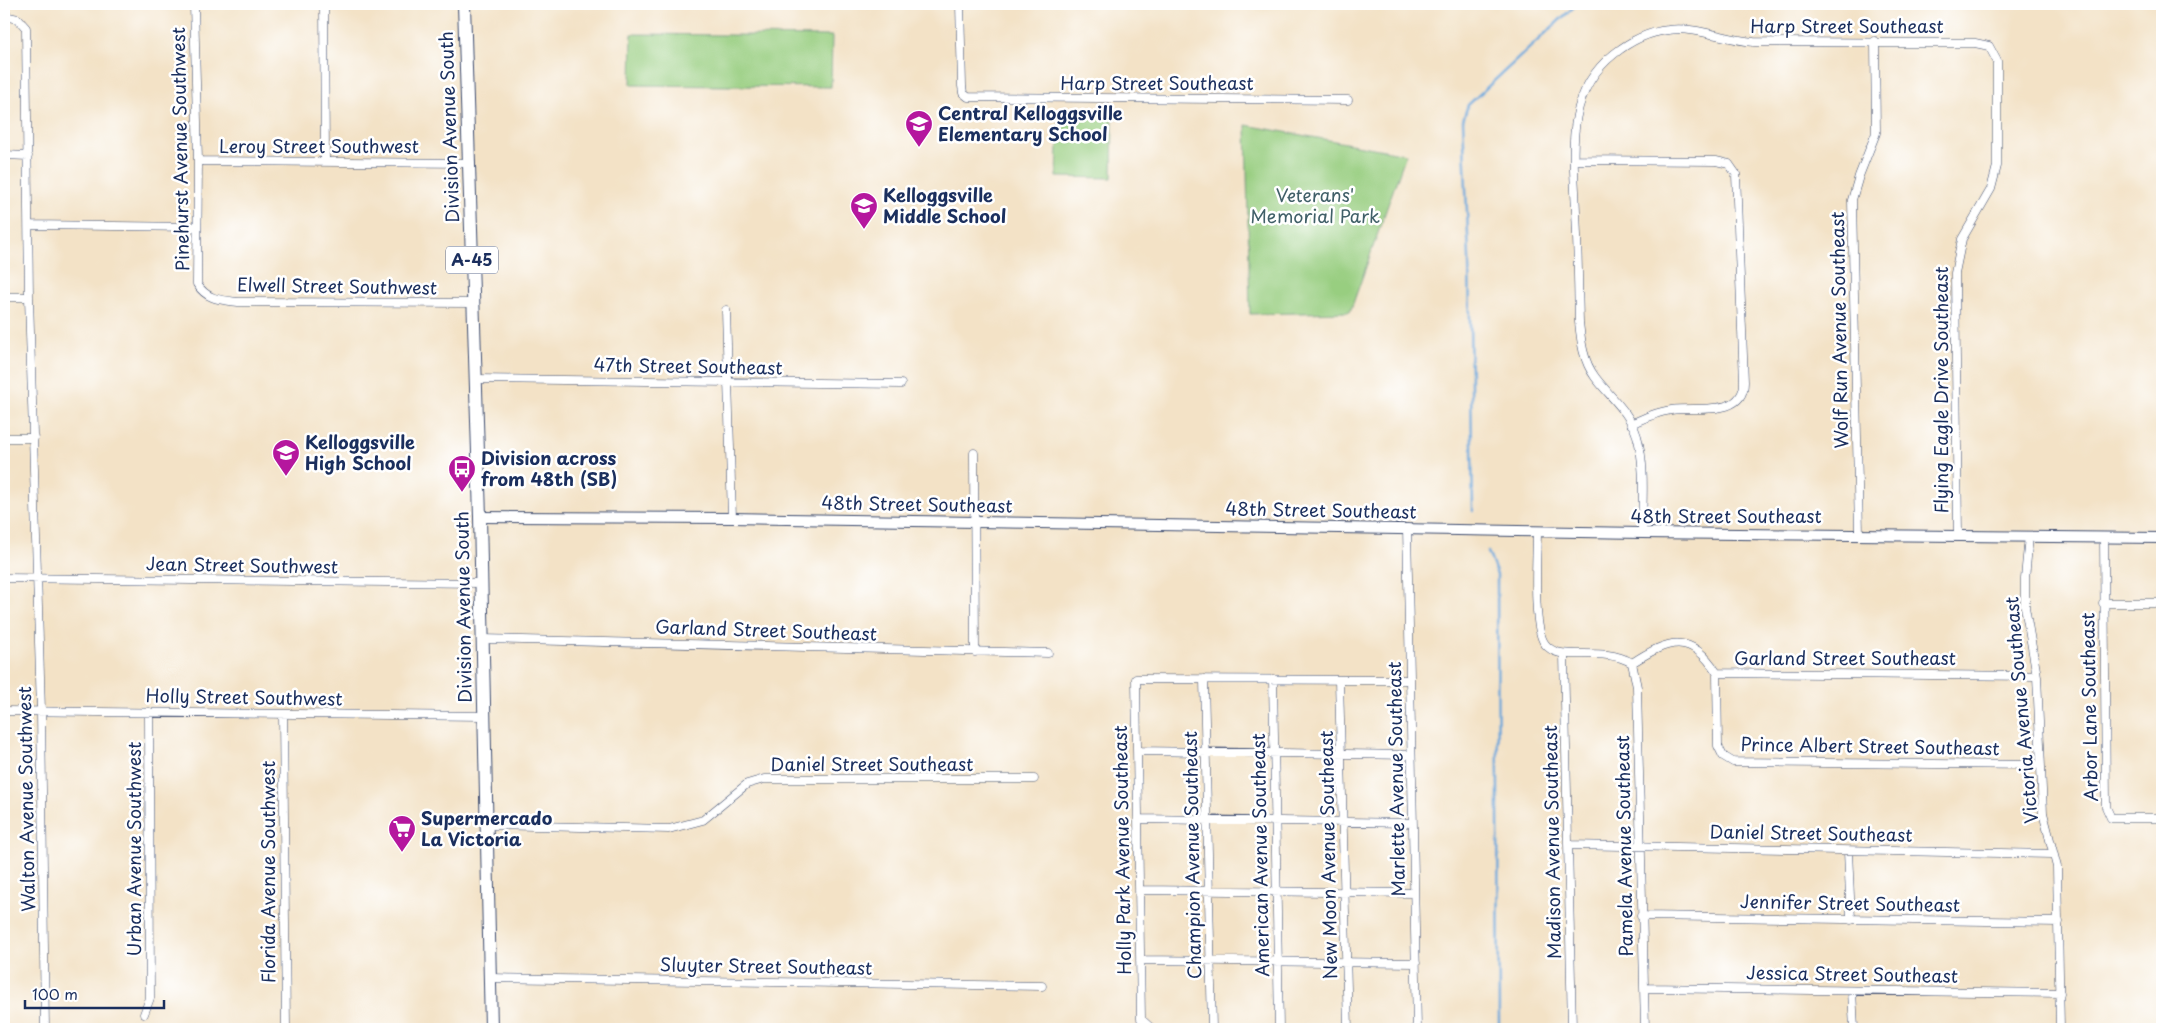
<svg xmlns="http://www.w3.org/2000/svg" width="2166" height="1033" viewBox="0 0 2166 1033" font-family="'Playpen Sans',sans-serif">
<style>
.green{fill:#98ce80;stroke:#5a7e6f}
.lines{fill:none;stroke-linecap:round;stroke-linejoin:round}
.stream{stroke:#69a6da;stroke-width:2.5}
.minor-casing{stroke:#3b4a6e;stroke-width:9}
.tertiary-casing{stroke:#3b4a6e;stroke-width:12}
.primary-casing{stroke:#3b4a6e;stroke-width:14}
.minor{stroke:#fff;stroke-width:8}
.tertiary{stroke:#fff;stroke-width:10}
.primary{stroke:#fff;stroke-width:12}
.labels{text-anchor:middle;stroke-width:5;stroke-linejoin:round;paint-order:stroke}
.shield{fill:#fff;stroke:#5f6d8e;stroke-width:1}
.shield-label{font-size:16px;font-weight:bold;fill:#1b2f5e}
.street-label{font-size:18px;fill:#1b2f5e;stroke:#fff}
.poi-label{font-size:18px;font-weight:bold;fill:#1b2f5e;stroke:#fff;text-anchor:start}
.park-label{font-size:18px;fill:#405f68;stroke:#fff}
</style>
<rect width="100%" height="100%" fill="#fff"/>
<filter id="ink" filterUnits="userSpaceOnUse"><feTurbulence type="fractalNoise" baseFrequency=".02" numOctaves="2"/><feDisplacementMap in="SourceGraphic" scale="10" xChannelSelector="R" yChannelSelector="G"/><feConvolveMatrix kernelMatrix="1 2 1 2 8 2 1 2 1" color-interpolation-filters="sRGB"/></filter>
<filter id="wash" filterUnits="userSpaceOnUse"><feTurbulence type="fractalNoise" baseFrequency=".0096" numOctaves="4" result="noise"/><feDisplacementMap in="SourceGraphic" scale="20" xChannelSelector="R" yChannelSelector="G"/><feGaussianBlur stdDeviation="1.12" result="paint"/><feColorMatrix in="noise" values="0 0 0 0 0 0 0 0 0 0 0 0 0 0 0 0 0 1.4 0 .05"/><feComposite in="paint" operator="in"/></filter>
<g filter="url(#wash)">
<rect width="100%" height="100%" fill="#f3e2c6"/>
<path class="green" d="M632,34L832,36L831,87L631,85Z
M1091,111H1113L1112,178L1057,177L1059,116H1091Z
M1246,125L1406,154L1350,312L1250,314Z"/>
<g class="lines">
<path class="stream" d="M1473,511L1469,258L1463,120L1468,105L1577,4
M1488,552L1497,575L1499,1029"/>
</g>
</g>
<g filter="url(#ink)">
<g class="lines">
<defs>
<path id="minor" d="M194,4L198,161L197,284C207,300 221,300 238,302L473,303
M324,4L325,162
M960,4L962,86L963,93L968,97L1348,100
M4,16L18,19L26,28L29,297L41,711L45,1029
M4,155L28,156
M1575,160L1716,161L1729,164L1736,174L1744,382C1744,418 1695,406 1671,410C1657,412 1644,418 1631,424
M198,161L469,163
M29,225L197,227
M4,297H29
M726,310L732,518
M475,379L901,384
M4,438H34
M974,453L975,652
M1407,528L1417,1029
M1537,531C1537,556 1532,627 1545,644C1553,654 1565,654 1577,654C1595,654 1616,653 1632,663C1668,640 1691,631 1717,673L2037,676
M1642,533C1642,502 1646,467 1637,436C1629,411 1610,397 1595,377C1583,361 1581,341 1579,322C1578,285 1578,249 1576,212C1574,155 1563,94 1614,54C1629,42 1648,32 1668,30C1697,26 1725,40 1754,42L1975,43L1989,46L1997,61V166L1991,189L1962,239L1955,273L1958,535
M1859,533L1852,200L1859,176L1876,133L1875,41
M2029,536L2025,578V607L2037,676L2043,813L2057,867L2060,1029
M2104,537L2106,807L2111,818H2162
M4,578L480,583
M2103,603H2162
M482,639L1048,653
M1564,654L1572,1029
M1632,663L1637,687L1645,1029
M1717,673L1718,746L1723,756L1733,762L2040,765
M1204,679L1212,1029
M1273,679L1279,1029
M1339,680L1348,1029
M4,711L484,716
M283,714L286,1029
M1137,751L1411,755
M1138,819L1413,823
M486,825L669,829L703,820L747,784L764,779H1034
M1568,845L2053,854
M1848,851L1851,920
M1139,890L1414,893
M1641,916L2059,922
M1140,960L1416,963
M490,978L1042,986
M1644,988L2060,993
M1852,991L1854,1029
M144,1014L150,998L149,712
M1152,1029L1141,1019L1136,679L1410,680"/>
<path id="tertiary" d="M480,517L732,518L1642,533L2162,538"/>
<path id="primary" d="M464,4L480,517L491,1029"/>
</defs>
<use href="#minor" class="minor-casing"/>
<use href="#tertiary" class="tertiary-casing"/>
<use href="#primary" class="primary-casing"/>
<use href="#minor" class="minor"/>
<use href="#tertiary" class="tertiary"/>
<use href="#primary" class="primary"/>
</g>
</g>
<defs>
<symbol id="school-pin" viewBox="-11 -11 22 30"><path d="M0 17L-7.5 6A9.5 9.5 0 1 1 7.5 6Z" fill="#b5179e" stroke="#fff"/><path d="M0-5L7-2L0 1L-7-2ZM-4 1L0 2.5L4 1V4Q0 6-4 4Z" fill="#fff"/></symbol>
<symbol id="bus-pin" viewBox="-11 -11 22 30"><path d="M0 17L-7.5 6A9.5 9.5 0 1 1 7.5 6Z" fill="#b5179e" stroke="#fff"/><path d="M-5-6H5V4H4V6H2V4H-2V6H-4V4H-5ZM-3.5-4V0h7V-4ZM-3.5 1.2v1.5H-2V1.2ZM2 1.2v1.5H3.5V1.2Z" fill="#fff"/></symbol>
<symbol id="supermarket-pin" viewBox="-11 -11 22 30"><path d="M0 17L-7.5 6A9.5 9.5 0 1 1 7.5 6Z" fill="#b5179e" stroke="#fff"/><path d="M-6-5.5h2.5l.6 2H6L4.5 2H-2.5L-4.4-4H-6ZM-1.5 3.2a1.3 1.3 0 1 0 .1 0ZM3 3.2a1.3 1.3 0 1 0 .1 0Z" fill="#fff"/></symbol>
</defs>
<g fill-rule="evenodd">
<use href="#school-pin" x="903" y="108" width="32" height="43"/>
<use href="#school-pin" x="848" y="190" width="32" height="43"/>
<use href="#school-pin" x="270" y="437" width="32" height="43"/>
<use href="#bus-pin" x="446" y="453" width="32" height="43"/>
<use href="#supermarket-pin" x="386" y="813" width="32" height="43"/>
</g>
<g class="labels">
<rect class="shield" x="446" y="246.5" width="52" height="27" rx="4"/>
<g class="shield-label">
<text x="472" y="266">A-45</text>
</g>
<g class="street-label">
<text x="1847" y="33">Harp Street Southeast</text>
<text x="1157" y="90">Harp Street Southeast</text>
<text transform="translate(450 127) rotate(-92)" y="6">Division Avenue South</text>
<text x="319" y="153">Leroy Street Southwest</text>
<text transform="translate(181 149) rotate(-91)" y="6">Pinehurst Avenue Southwest</text>
<text transform="translate(337 287) rotate(1)" y="6">Elwell Street Southwest</text>
<text transform="translate(1840 330) rotate(-91)" y="6">Wolf Run Avenue Southeast</text>
<text transform="translate(688 367) rotate(1)" y="6">47th Street Southeast</text>
<text transform="translate(1942 390) rotate(-90)" y="6">Flying Eagle Drive Southeast</text>
<text transform="translate(917 505) rotate(1)" y="6">48th Street Southeast</text>
<text transform="translate(1321 511) rotate(1)" y="6">48th Street Southeast</text>
<text x="1726" y="523">48th Street Southeast</text>
<text transform="translate(242 566) rotate(1)" y="6">Jean Street Southwest</text>
<text transform="translate(464 607) rotate(-91)" y="6">Division Avenue South</text>
<text transform="translate(766 631) rotate(2)" y="6">Garland Street Southeast</text>
<text x="1845" y="665">Garland Street Southeast</text>
<text transform="translate(244 698) rotate(1)" y="6">Holly Street Southwest</text>
<text transform="translate(2090 707) rotate(-91)" y="6">Arbor Lane Southeast</text>
<text transform="translate(2022 710) rotate(-95)" y="6">Victoria Avenue Southeast</text>
<text transform="translate(1870 747) rotate(1)" y="6">Prince Albert Street Southeast</text>
<text x="872" y="771">Daniel Street Southeast</text>
<text transform="translate(1397 779) rotate(-91)" y="6">Marlette Avenue Southeast</text>
<text transform="translate(27 799) rotate(-91)" y="6">Walton Avenue Southwest</text>
<text transform="translate(1811 834) rotate(1)" y="6">Daniel Street Southeast</text>
<text transform="translate(1553 842) rotate(-91)" y="6">Madison Avenue Southeast</text>
<text transform="translate(1625 846) rotate(-91)" y="6">Pamela Avenue Southeast</text>
<text transform="translate(135 849) rotate(-90)" y="6">Urban Avenue Southwest</text>
<text transform="translate(1123 850) rotate(-91)" y="6">Holly Park Avenue Southeast</text>
<text transform="translate(1193 855) rotate(-91)" y="6">Champion Avenue Southeast</text>
<text transform="translate(1261 855) rotate(-91)" y="6">American Avenue Southeast</text>
<text transform="translate(1329 855) rotate(-91)" y="6">New Moon Avenue Southeast</text>
<text transform="translate(269 872) rotate(-90)" y="6">Florida Avenue Southwest</text>
<text transform="translate(1850 904) rotate(1)" y="6">Jennifer Street Southeast</text>
<text transform="translate(766 967) rotate(1)" y="6">Sluyter Street Southeast</text>
<text transform="translate(1852 975) rotate(1)" y="6">Jessica Street Southeast</text>
</g>
<g class="poi-label">
<text x="938" y="120">Central Kelloggsville<tspan x="938" dy="21">Elementary School</tspan></text>
<text x="883" y="202">Kelloggsville<tspan x="883" dy="21">Middle School</tspan></text>
<text x="305" y="449">Kelloggsville<tspan x="305" dy="21">High School</tspan></text>
<text x="481" y="465">Division across<tspan x="481" dy="21">from 48th (SB)</tspan></text>
<text x="421" y="825">Supermercado<tspan x="421" dy="21">La Victoria</tspan></text>
</g>
<g class="park-label">
<text x="1315" y="202">Veterans'<tspan x="1315" dy="21">Memorial Park</tspan></text>
</g>
</g>
<rect width="2166" height="1033" fill="none" stroke="#fff" stroke-width="20"/>
<path d="M25 1000v8h139v-8" fill="none" stroke="#1b2f5e" stroke-width="2.5"/>
<text x="32" y="1000" font-size="15" fill="#1b2f5e" stroke="#ffffff" stroke-width="4" paint-order="stroke">100 m</text>
</svg>
